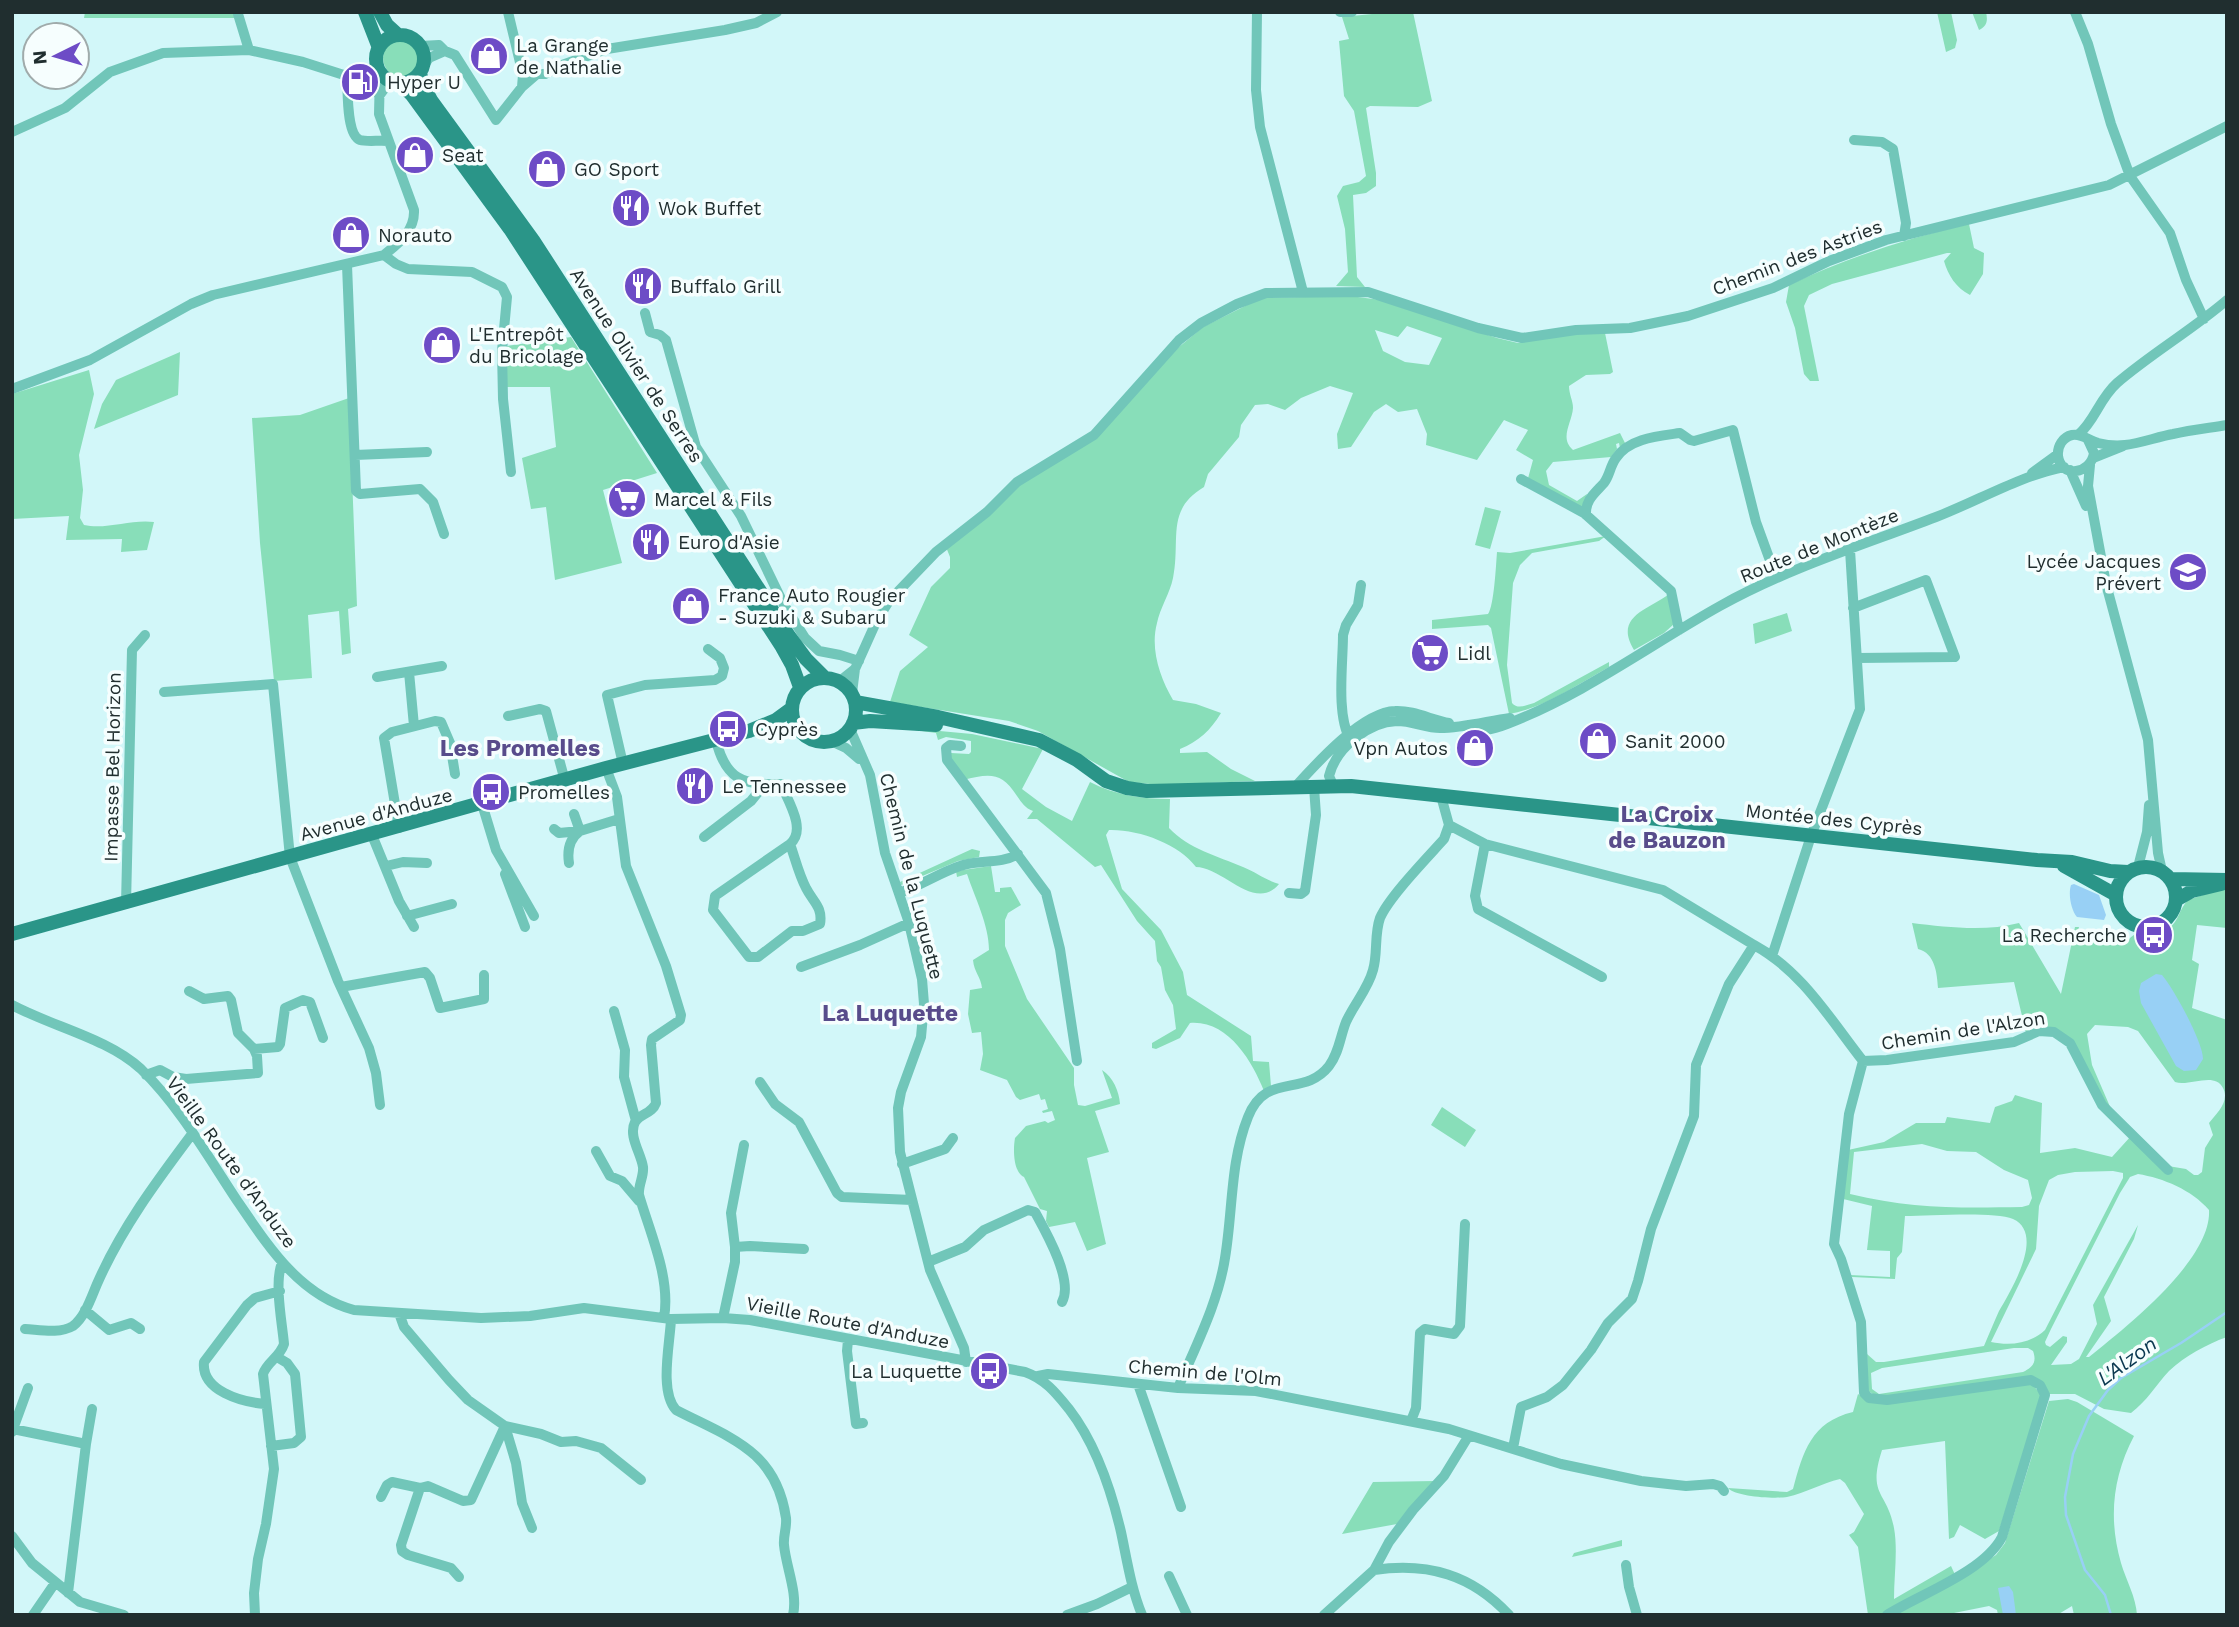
<svg xmlns="http://www.w3.org/2000/svg" width="2239" height="1627" viewBox="0 0 2239 1627" font-family="'Work Sans',sans-serif">
<style>
.green{fill:#88deb9;fill-rule:evenodd}
.water{fill:#98d0f5}
.lines{fill:none;stroke-linecap:round;stroke-linejoin:round}
.stream{stroke:#98d0f5;stroke-width:2.5}
.minor{stroke:#71c6b9;stroke-width:10}
.major{stroke:#2a9588;stroke-width:14}
.labels{text-anchor:middle;stroke-width:7;stroke-linejoin:round;paint-order:stroke}
.poi-label{font-size:19px;fill:#202e2f;stroke:#f6fefe;text-anchor:start}
.street-label{font-size:19px;fill:#202e2f;stroke:#f6fefe}
.water-label{font-size:21px;font-style:italic;fill:#0a3850;stroke:#f6fefe}
.quarter-label{font-size:23px;font-weight:bold;fill:#584c8b;stroke:#f6fefe}
</style>
<rect width="100%" height="100%" fill="#d2f7f9"/>
<path class="green" d="M85,12H233L235,18H84Z
M1392,12H1413L1432,101L1418,107L1370,106L1366,108L1376,173V186L1366,193L1353,195L1357,277L1365,287L1336,286L1348,272L1345,229L1337,196L1343,186L1359,182L1366,176L1354,111L1344,96L1339,41L1349,39L1342,17Z
M1937,12H1951L1957,40L1955,48L1946,52Z
M1972,12H1986C1988,21 1987,26 1979,30Z
M383 58a19 19 0 1 1 38 0a19 19 0 1 1-38 0Z
M1969,224L1974,248L1984,253L1983,274L1970,295C1956,288 1948,275 1944,261L1951,253H1947L1832,284L1809,295L1804,306L1819,381H1810L1804,374L1795,328L1786,302L1789,285C1847,258 1907,238 1969,224Z
M1350,296L1381,300L1497,338L1518,343L1574,333H1605L1613,372L1610,374L1586,375L1569,386C1569,394 1573,401 1573,408C1572,423 1559,438 1573,450L1620,433L1626,445L1620,448L1619,443L1616,444L1617,449L1611,457L1553,462L1546,471L1549,485L1577,501L1587,494L1583,509L1527,482L1533,460L1516,450L1528,430L1504,420L1477,460L1426,445L1427,434L1417,409L1398,412L1386,404L1374,412L1351,447L1338,449L1337,434L1353,393L1330,386L1301,398L1285,410L1268,404L1255,405L1241,425L1239,437L1208,474L1204,487C1165,510 1181,540 1173,578C1170,593 1160,608 1157,623C1150,649 1160,678 1173,700L1196,704L1221,713C1210,731 1199,741 1180,749V753L1207,752L1231,769L1255,781L1160,785L1129,782L1038,731L1009,721L890,702L900,671L928,647L909,635L931,587L950,568V557L946,547L1015,488L1082,447L1173,352L1203,327L1261,298ZM1407,326L1442,338L1429,365L1405,362L1383,351L1375,330L1398,337Z
M571,337L657,473L603,490L622,563L555,580L546,507L531,509L522,458L556,447L550,387H506L507,346Z
M180,352L178,395L94,429L102,404L116,380Z
M89,370L94,394L79,455L83,490L80,518L84,525C106,530 131,519 154,522L147,550L121,552L122,539L66,540L69,516L12,519V394Z
M349,398L357,606L348,609L351,653L342,655L339,611L308,615L312,678L274,681L260,543L252,418L300,415Z
M1485,507L1501,511L1490,549L1475,545Z
M1606,536L1599,541L1532,553L1520,565L1513,583L1507,665L1512,703C1518,710 1526,705 1534,703L1609,662V667C1578,684 1545,708 1509,714L1491,628L1488,625L1432,629V620L1488,614C1494,606 1496,565 1497,552L1510,553Z
M1669,594L1674,624L1664,633L1634,650C1613,616 1650,609 1669,594Z
M1787,613L1792,631L1755,644L1753,624Z
M886,726L972,734L1043,749L1022,789L1046,807L1072,821L1090,782C1115,795 1142,799 1170,799L1169,828C1189,849 1217,856 1243,867C1256,872 1265,880 1279,884C1255,913 1223,867 1196,867C1179,844 1138,829 1109,830L1106,835L1122,889L1161,930L1183,972L1187,995L1251,1036L1253,1061L1269,1062L1271,1086L1264,1091C1252,1061 1228,1020 1190,1023L1180,1038L1156,1049L1152,1048V1043L1176,1029L1173,1005L1165,990L1161,967L1157,961L1155,941L1137,921L1101,865L1095,867L1037,819H1027L1033,811C1025,808 1022,803 1017,796C1001,771 989,774 963,780L950,762L951,753L969,754L971,752V741L946,737L938,740L936,733Z
M972,849L980,851L979,857L958,861L901,885L900,882Z
M991,866L995,892H1000V888L1011,887L1021,905L1008,913L1005,920V946L1027,999L1074,1068V1085L1078,1105L1085,1106L1112,1098L1102,1070C1113,1077 1119,1091 1120,1104L1095,1111L1109,1152L1087,1158L1106,1244L1087,1251L1075,1222L1049,1227L1046,1221L1047,1211L1040,1209L1024,1177C1013,1172 1013,1149 1015,1138L1026,1126L1045,1121L1048,1123L1055,1120L1052,1111L1043,1113L1042,1111L1048,1109L1045,1099L1041,1100L1039,1094L1020,1100L1016,1097L1007,1080L980,1070L983,1054L981,1032L972,1033L968,1014L970,990L982,988C981,977 974,972 973,960L989,950C989,925 975,898 967,874L957,877L956,871Z
M2227,887V928L2197,925L2192,960L2199,964L2192,1008L2227,1020V1337C2207,1344 2185,1356 2169,1371C2156,1385 2147,1401 2131,1413L2104,1409L2075,1394H2047L2044,1383L1880,1398L1868,1391L1867,1354L1876,1362H1884L1984,1346C1989,1334 1994,1322 1999,1311C2010,1292 2046,1234 2013,1219C1994,1211 1929,1216 1905,1216L1902,1252L1897,1258L1895,1279L1852,1277L1850,1275L1890,1277V1251L1867,1250L1872,1206L1839,1198L1848,1150L1884,1142L1916,1123H1945L1947,1117L1990,1123L1995,1107L2012,1101L2015,1095L2042,1103L2040,1153L2075,1148L2112,1157L2131,1136L2110,1114L2075,1053L2054,1032L2027,1037L2014,982L1938,988C1937,973 1935,953 1918,949L1912,923C1946,927 1985,932 2019,923L2061,994L2075,927H2079L2077,935L2080,939L2098,935L2099,931C2112,927 2116,936 2123,945C2128,942 2130,936 2136,934C2146,930 2159,936 2169,928C2179,921 2179,909 2188,900ZM2095,1025L2128,1027L2138,1031L2175,1082C2189,1087 2215,1071 2223,1088C2230,1101 2217,1113 2209,1123L2213,1135L2205,1148L2202,1172L2198,1175H2194L2186,1169L2168,1166L2111,1109L2092,1065L2087,1034ZM1922,1144L1947,1151L1976,1152L2004,1170L2028,1180L2032,1198L2029,1205L2022,1207C1959,1208 1911,1209 1850,1194L1854,1152ZM2113,1171L2123,1173V1178L2045,1330C2030,1344 2010,1346 1991,1342L2036,1249L2039,1206L2049,1180L2058,1175L2075,1172ZM2138,1174C2163,1178 2192,1190 2209,1210C2212,1260 2125,1328 2089,1357H2086L2111,1321L2104,1297L2134,1239L2138,1225L2093,1305L2097,1324L2079,1359L2071,1364L2051,1365L2067,1342V1337L2063,1336L2050,1347L2046,1345L2045,1342L2051,1329L2120,1193L2130,1177ZM2014,1348H2028L2033,1351C2037,1362 2033,1367 2023,1372L1879,1394L1872,1389L1871,1373L1882,1368Z
M1442,1107L1476,1130L1465,1147L1431,1125Z
M2025,1384L2033,1385L2042,1396L1999,1531L1985,1539L1960,1525L1954,1537L1949,1539L1945,1441L1882,1450C1867,1497 1887,1490 1894,1528C1898,1550 1894,1576 1894,1599L1951,1566L1957,1579L1996,1555L2005,1543L2049,1401L2068,1399L2077,1402L2134,1436C2113,1476 2108,1518 2121,1563C2126,1580 2136,1597 2137,1615H2074L2072,1606L2057,1615H1998L1997,1610L1989,1606L1944,1615H1868L1858,1547L1849,1535L1854,1532L1864,1514L1845,1483L1840,1479C1822,1483 1806,1493 1787,1497C1775,1499 1736,1497 1728,1488L1787,1492L1793,1489C1803,1452 1811,1422 1853,1412L1858,1394L1868,1401Z
M1435,1481L1397,1524L1342,1534L1373,1482Z
M1622,1540V1546L1572,1557L1574,1553Z"/>
<path class="water" d="M2074,884L2099,895L2106,915L2104,920L2077,917C2071,910 2068,894 2071,885Z
M2156,974L2162,975C2174,989 2203,1042 2203,1059L2196,1070L2184,1071L2176,1066L2141,1003L2139,991L2141,983Z
M2009,1586L2013,1592L2016,1615H2003L1998,1588Z"/>
<g class="lines">
<path class="stream" d="M2111,1615L2105,1595L2085,1570L2066,1515L2065,1497L2073,1454L2089,1416L2108,1390L2121,1378L2181,1343L2227,1312"/>
<path class="minor" d="M508,12L523,75L522,87
M1257,12L1256,90L1260,127L1303,292
M1340,12H1352
M2075,12L2088,44L2111,124L2130,176L2170,233L2186,280L2204,319
M238,14L249,50
M421,46L439,45L445,51L455,55L496,120L522,87L537,74H545L562,65L607,49L725,30L756,23L777,12
M424,65L429,58L445,51
M379,96L390,81
M12,132L65,108L110,72L163,53L249,50L303,62L347,76C348,90 346,135 360,140C367,142 380,140 388,141
M1854,140L1882,142L1893,149L1906,223L1904,236
M384,255L396,264L408,269L472,272L502,287L507,297L502,351L503,399L511,472
M347,265L356,491L360,494L420,489L433,502L444,534
M645,313L650,332L660,335L666,340L696,447L741,516L784,605L805,638L819,651L840,655L859,661
M12,389L90,360L191,304L213,295L384,255C399,243 415,231 414,210L379,114L380,72
M2078,435C2095,421 2099,399 2117,383C2152,353 2192,330 2227,300
M2088,440L2094,453C2091,474 2061,479 2058,456C2057,446 2063,437 2072,435C2082,433 2089,441 2098,443C2106,445 2117,446 2125,445C2141,443 2157,437 2173,434C2191,430 2209,428 2227,425
M355,455L427,452
M2093,458L2123,446
M2090,465L2088,486L2106,584L2148,740L2158,853L2162,871
M2070,470L2086,506
M2032,473L2058,454
M1521,479L1584,513L1671,591L1679,630
M1586,515C1585,500 1595,493 1604,483C1610,475 1610,466 1616,458C1629,438 1659,436 1680,433L1690,440L1694,441L1733,430L1756,522L1776,577
M1853,608L1926,580L1955,657L1857,658
M409,672L414,726
M377,677L442,666
M840,681L855,669
M164,692L273,684L290,857L338,981L369,1048L376,1073L380,1105
M852,693L855,669L877,620L889,601L936,552L987,512L1017,482L1094,435L1179,340L1201,323L1237,304L1266,293L1368,292L1478,328L1522,338L1576,330L1630,328L1688,316L1773,288L1829,261L1886,240L2109,185L2227,126
M508,716L540,709L546,711L565,781
M1468,725C1479,734 1494,729 1507,724C1583,695 1650,645 1720,606C1788,568 1863,545 1936,517C1978,501 2019,476 2064,467
M850,729L870,775L885,853L909,923L922,979L924,1004L921,1037L901,1092L898,1108L900,1152L930,1270L964,1348L966,1362
M1350,739C1336,715 1343,663 1343,635L1346,625L1358,605L1361,585
M716,740C725,778 742,786 781,784C788,801 807,830 790,844C795,858 799,875 806,888C813,902 823,907 820,924L803,931H792L758,957H749L713,910L715,896L790,844
M831,741L846,748L859,759
M961,746L950,745L946,748L947,760L1046,893L1060,949L1077,1061
M623,764L607,695L645,685L715,680L722,676L724,668L720,658L708,649
M606,768L617,797L626,866L666,966L681,1015L680,1020L652,1039L651,1045L656,1103C652,1114 641,1113 635,1122C628,1136 641,1153 643,1167C644,1177 638,1185 639,1195C650,1233 671,1278 664,1318
M1295,787C1316,764 1362,712 1395,711C1413,710 1432,720 1449,723
M1334,787L1329,776C1336,748 1368,722 1397,721C1412,721 1426,728 1440,728C1463,728 1488,721 1510,718
M1441,796L1449,825L1485,844L1663,890L1754,945L1729,984L1696,1065L1694,1116L1651,1229L1638,1281L1632,1299L1608,1323L1591,1350L1563,1385L1547,1397L1521,1407L1513,1448
M482,804L496,850L534,916
M399,828L384,738L392,732L435,721L441,722L450,743L455,774
M554,829L559,833L580,831L619,819
M372,835L399,901L414,927
M704,837L751,801L764,785
M1485,844L1475,896L1478,909L1602,977
M569,863C567,850 569,839 580,831L574,814
M386,866L403,862L427,863
M2138,867L2147,832L2149,805
M505,874L525,927
M899,893C920,886 939,873 960,866C979,859 1000,865 1018,854
M1289,893L1301,894L1305,891L1316,815L1314,787
M126,904L132,650L145,635
M407,916L452,904
M1754,945C1802,971 1830,1019 1863,1061L1849,1114L1834,1244L1841,1259L1861,1322L1864,1393L1869,1398L1887,1400L2031,1380L2040,1385L2045,1395L2002,1537C1984,1572 1920,1594 1887,1615
M1772,956L1811,836L1860,709L1850,550
M801,967L860,945L909,923
M341,987L425,972L430,978L440,1008L484,999V975
M12,1005C53,1027 107,1038 141,1069C179,1106 207,1155 236,1199C267,1244 298,1295 354,1310L481,1318L530,1316L584,1308L671,1319L723,1318L750,1320L1025,1372C1045,1379 1056,1393 1069,1409C1096,1444 1111,1489 1121,1532C1127,1560 1131,1588 1142,1615
M614,1011L625,1050L624,1077L636,1121
M254,1049L278,1047L280,1044L285,1008L303,1000L310,1002L323,1038
M1863,1061L1887,1060L2014,1042L2039,1031L2054,1032L2070,1043L2102,1105L2168,1170
M146,1075L160,1070L173,1077L186,1079L258,1073L257,1056L254,1049L238,1033L231,1000L228,996L204,999L189,991
M760,1082L775,1104L799,1122L837,1193L842,1197L912,1200
M596,1151L610,1176L622,1181L639,1201
M902,1164L945,1149L953,1138
M735,1247L731,1213L744,1145
M928,1262L965,1247L984,1230L1028,1210L1035,1212C1046,1232 1074,1281 1062,1302
M85,1310L109,1330L131,1323L140,1329
M399,1313L404,1327L449,1380L468,1400L505,1426L541,1434L561,1442L576,1441L601,1448L641,1480
M723,1318L735,1262V1247L750,1246L804,1249
M671,1319C670,1344 659,1391 676,1410C730,1438 776,1450 786,1518C787,1528 783,1536 784,1545C786,1567 798,1593 793,1615
M25,1329C41,1330 59,1334 73,1326C85,1317 91,1298 97,1284C121,1229 156,1182 192,1134
M848,1340L847,1351L856,1424L863,1423
M1038,1376L1048,1374L1178,1388L1256,1391L1449,1429L1561,1464L1641,1481L1686,1486L1713,1484L1720,1486L1724,1491
M1138,1384L1181,1507
M1178,1388C1196,1345 1218,1303 1225,1258C1233,1210 1230,1162 1248,1117C1266,1071 1304,1098 1329,1066C1339,1053 1340,1037 1346,1022C1354,1004 1368,989 1373,970C1378,953 1374,935 1380,918C1389,897 1427,858 1444,839L1449,825
M265,1404C242,1402 201,1391 204,1362L247,1305L255,1298L280,1291
M1411,1421L1416,1408L1420,1333L1425,1329L1454,1334L1460,1326L1465,1224
M505,1426L516,1463L522,1503L532,1528
M13,1429L28,1388
M12,1432L13,1429L86,1444L68,1593
M86,1444L92,1409
M271,1446L294,1443L301,1437L295,1374L287,1363L277,1357
M381,1497L387,1485L392,1482L420,1488
M12,1536L32,1563L80,1602L124,1615
M1626,1565L1629,1587L1637,1615
M1374,1570C1428,1562 1472,1575 1509,1615
M1169,1576L1187,1615
M459,1577L451,1568L408,1555L402,1551L401,1545L420,1488L428,1486L463,1501L471,1500L505,1426
M33,1615L55,1583
M255,1615L254,1593L258,1559L266,1524L274,1469L263,1374C267,1362 280,1357 284,1344C282,1322 274,1282 282,1263
M1067,1615L1097,1604L1132,1587
M1324,1615L1374,1570L1389,1542L1413,1510L1444,1476L1468,1437"/>
<path class="major" d="M365,12L379,48
M380,12L387,25L398,35
M376 59a24 24 0 1 1 48 0a24 24 0 1 1-48 0Z
M420,72L422,83L431,100L533,240L789,636L806,659L824,677
M400,83L412,95L510,229L782,647L792,665L800,687
M792 710a32 32 0 1 1 64 0a32 32 0 1 1-64 0Z
M855,702L938,717L1039,740L1077,760L1106,781L1127,788L1147,791L1351,786L2037,860L2072,862L2110,871L2128,872
M853,723L870,721L936,725
M2064,866L2116,895
M2116 897a30 30 0 1 1 60 0a30 30 0 1 1-60 0Z
M2171,879L2227,880
M2176,900L2192,891L2221,884
M12,934L606,768L749,731L776,720L791,709"/>
</g>
<defs>
<symbol id="shop-disc" viewBox="-11 -11 22 22"><circle r="9.5" fill="#6d4cc6" stroke="#f6fefe"/><path d="M-5-2.5h2.3a2.7 3.5 0 0 1 5.4 0H5L5.5 6h-11ZM-1.5-2.5h3a1.5 2.3 0 0 0-3 0Z" fill="#fff"/></symbol>
<symbol id="fuel-disc" viewBox="-11 -11 22 22"><circle r="9.5" fill="#6d4cc6" stroke="#f6fefe"/><path d="M-5.5-6h7V0h2V4h1.3V-2.5L3-4.5l.8-.8L6-3V5H2.5V1h-1V6h-7ZM-4.2-4.7v3.2H.2V-4.7Z" fill="#fff"/></symbol>
<symbol id="restaurant-disc" viewBox="-11 -11 22 22"><circle r="9.5" fill="#6d4cc6" stroke="#f6fefe"/><path d="M-5-6h1v4h1v-4h1v4h1v-4h1v5L-1.5 .5V6h-2V.5L-5-1ZM5-6V6H3V1.5H1.5Q1.5-4 5-6Z" fill="#fff"/></symbol>
<symbol id="supermarket-disc" viewBox="-11 -11 22 22"><circle r="9.5" fill="#6d4cc6" stroke="#f6fefe"/><path d="M-6-5.5h2.5l.6 2H6L4.5 2H-2.5L-4.4-4H-6ZM-1.5 3.2a1.3 1.3 0 1 0 .1 0ZM3 3.2a1.3 1.3 0 1 0 .1 0Z" fill="#fff"/></symbol>
<symbol id="school-disc" viewBox="-11 -11 22 22"><circle r="9.5" fill="#6d4cc6" stroke="#f6fefe"/><path d="M0-5L7-2L0 1L-7-2ZM-4 1L0 2.5L4 1V4Q0 6-4 4Z" fill="#fff"/></symbol>
<symbol id="bus-disc" viewBox="-11 -11 22 22"><circle r="9.5" fill="#6d4cc6" stroke="#f6fefe"/><path d="M-5-6H5V4H4V6H2V4H-2V6H-4V4H-5ZM-3.5-4V0h7V-4ZM-3.5 1.2v1.5H-2V1.2ZM2 1.2v1.5H3.5V1.2Z" fill="#fff"/></symbol>
</defs>
<g fill-rule="evenodd">
<use href="#shop-disc" x="467" y="34" width="44" height="44"/>
<use href="#fuel-disc" x="338" y="60" width="44" height="44"/>
<use href="#shop-disc" x="393" y="133" width="44" height="44"/>
<use href="#shop-disc" x="525" y="147" width="44" height="44"/>
<use href="#restaurant-disc" x="609" y="186" width="44" height="44"/>
<use href="#shop-disc" x="329" y="213" width="44" height="44"/>
<use href="#restaurant-disc" x="621" y="264" width="44" height="44"/>
<use href="#shop-disc" x="420" y="323" width="44" height="44"/>
<use href="#supermarket-disc" x="605" y="477" width="44" height="44"/>
<use href="#restaurant-disc" x="629" y="520" width="44" height="44"/>
<use href="#school-disc" x="2166" y="550" width="44" height="44"/>
<use href="#shop-disc" x="669" y="584" width="44" height="44"/>
<use href="#supermarket-disc" x="1408" y="631" width="44" height="44"/>
<use href="#bus-disc" x="706" y="707" width="44" height="44"/>
<use href="#shop-disc" x="1576" y="719" width="44" height="44"/>
<use href="#shop-disc" x="1453" y="726" width="44" height="44"/>
<use href="#restaurant-disc" x="673" y="764" width="44" height="44"/>
<use href="#bus-disc" x="469" y="770" width="44" height="44"/>
<use href="#bus-disc" x="2132" y="913" width="44" height="44"/>
<use href="#bus-disc" x="967" y="1349" width="44" height="44"/>
</g>
<g class="labels">
<g class="poi-label">
<text x="516" y="52">La Grange<tspan x="516" dy="22">de Nathalie</tspan></text>
<text x="387" y="89">Hyper U</text>
<text x="442" y="162">Seat</text>
<text x="574" y="176">GO Sport</text>
<text x="658" y="215">Wok Buffet</text>
<text x="378" y="242">Norauto</text>
<text x="670" y="293">Buffalo Grill</text>
<text x="469" y="341">L'Entrepôt<tspan x="469" dy="22">du Bricolage</tspan></text>
<text x="654" y="506">Marcel &amp; Fils</text>
<text x="678" y="549">Euro d'Asie</text>
<text x="2161" y="568" text-anchor="end">Lycée Jacques<tspan x="2161" dy="22">Prévert</tspan></text>
<text x="718" y="602">France Auto Rougier<tspan x="718" dy="22">- Suzuki &amp; Subaru</tspan></text>
<text x="1457" y="660">Lidl</text>
<text x="755" y="736">Cyprès</text>
<text x="1625" y="748">Sanit 2000</text>
<text x="1448" y="755" text-anchor="end">Vpn Autos</text>
<text x="722" y="793">Le Tennessee</text>
<text x="518" y="799">Promelles</text>
<text x="2127" y="942" text-anchor="end">La Recherche</text>
<text x="962" y="1378" text-anchor="end">La Luquette</text>
</g>
<g class="street-label">
<text transform="translate(1797 257) rotate(-21)" y="7">Chemin des Astries</text>
<text transform="translate(637 365) rotate(57)" y="7">Avenue Olivier de Serres</text>
<text transform="translate(1819 545) rotate(-22)" y="7">Route de Montèze</text>
<text transform="translate(112 767) rotate(-89)" y="7">Impasse Bel Horizon</text>
<text transform="translate(376 814) rotate(-15)" y="7">Avenue d'Anduze</text>
<text transform="translate(1834 819) rotate(6)" y="7">Montée des Cyprès</text>
<text transform="translate(912 876) rotate(76)" y="7">Chemin de la Luquette</text>
<text transform="translate(1963 1030) rotate(-9)" y="7">Chemin de l'Alzon</text>
<text transform="translate(232 1162) rotate(54)" y="7">Vieille Route d'Anduze</text>
<text transform="translate(848 1322) rotate(11)" y="7">Vieille Route d'Anduze</text>
<text transform="translate(1205 1372) rotate(5)" y="7">Chemin de l'Olm</text>
</g>
<g class="water-label">
<text transform="translate(2127 1361) rotate(-36)" y="7">L'Alzon</text>
</g>
<g class="quarter-label">
<text x="520" y="756">Les Promelles</text>
<text x="1667" y="822">La Croix<tspan x="1667" dy="26">de Bauzon</tspan></text>
<text x="890" y="1021">La Luquette</text>
</g>
</g>
<rect width="2239" height="1627" fill="none" stroke="#202e2f" stroke-width="28"/>
<g transform="translate(56 56) rotate(265)"><circle r="33" fill="#f6fefe" stroke="#a0abab" stroke-width="2"/>
<path d="M0-5L12 26L0 18L-12 26Z" fill="#6d4cc6"/>
<text y="-10" font-size="19" font-weight="bold" text-anchor="middle" fill="#202e2f">N</text>
</g>
</svg>
